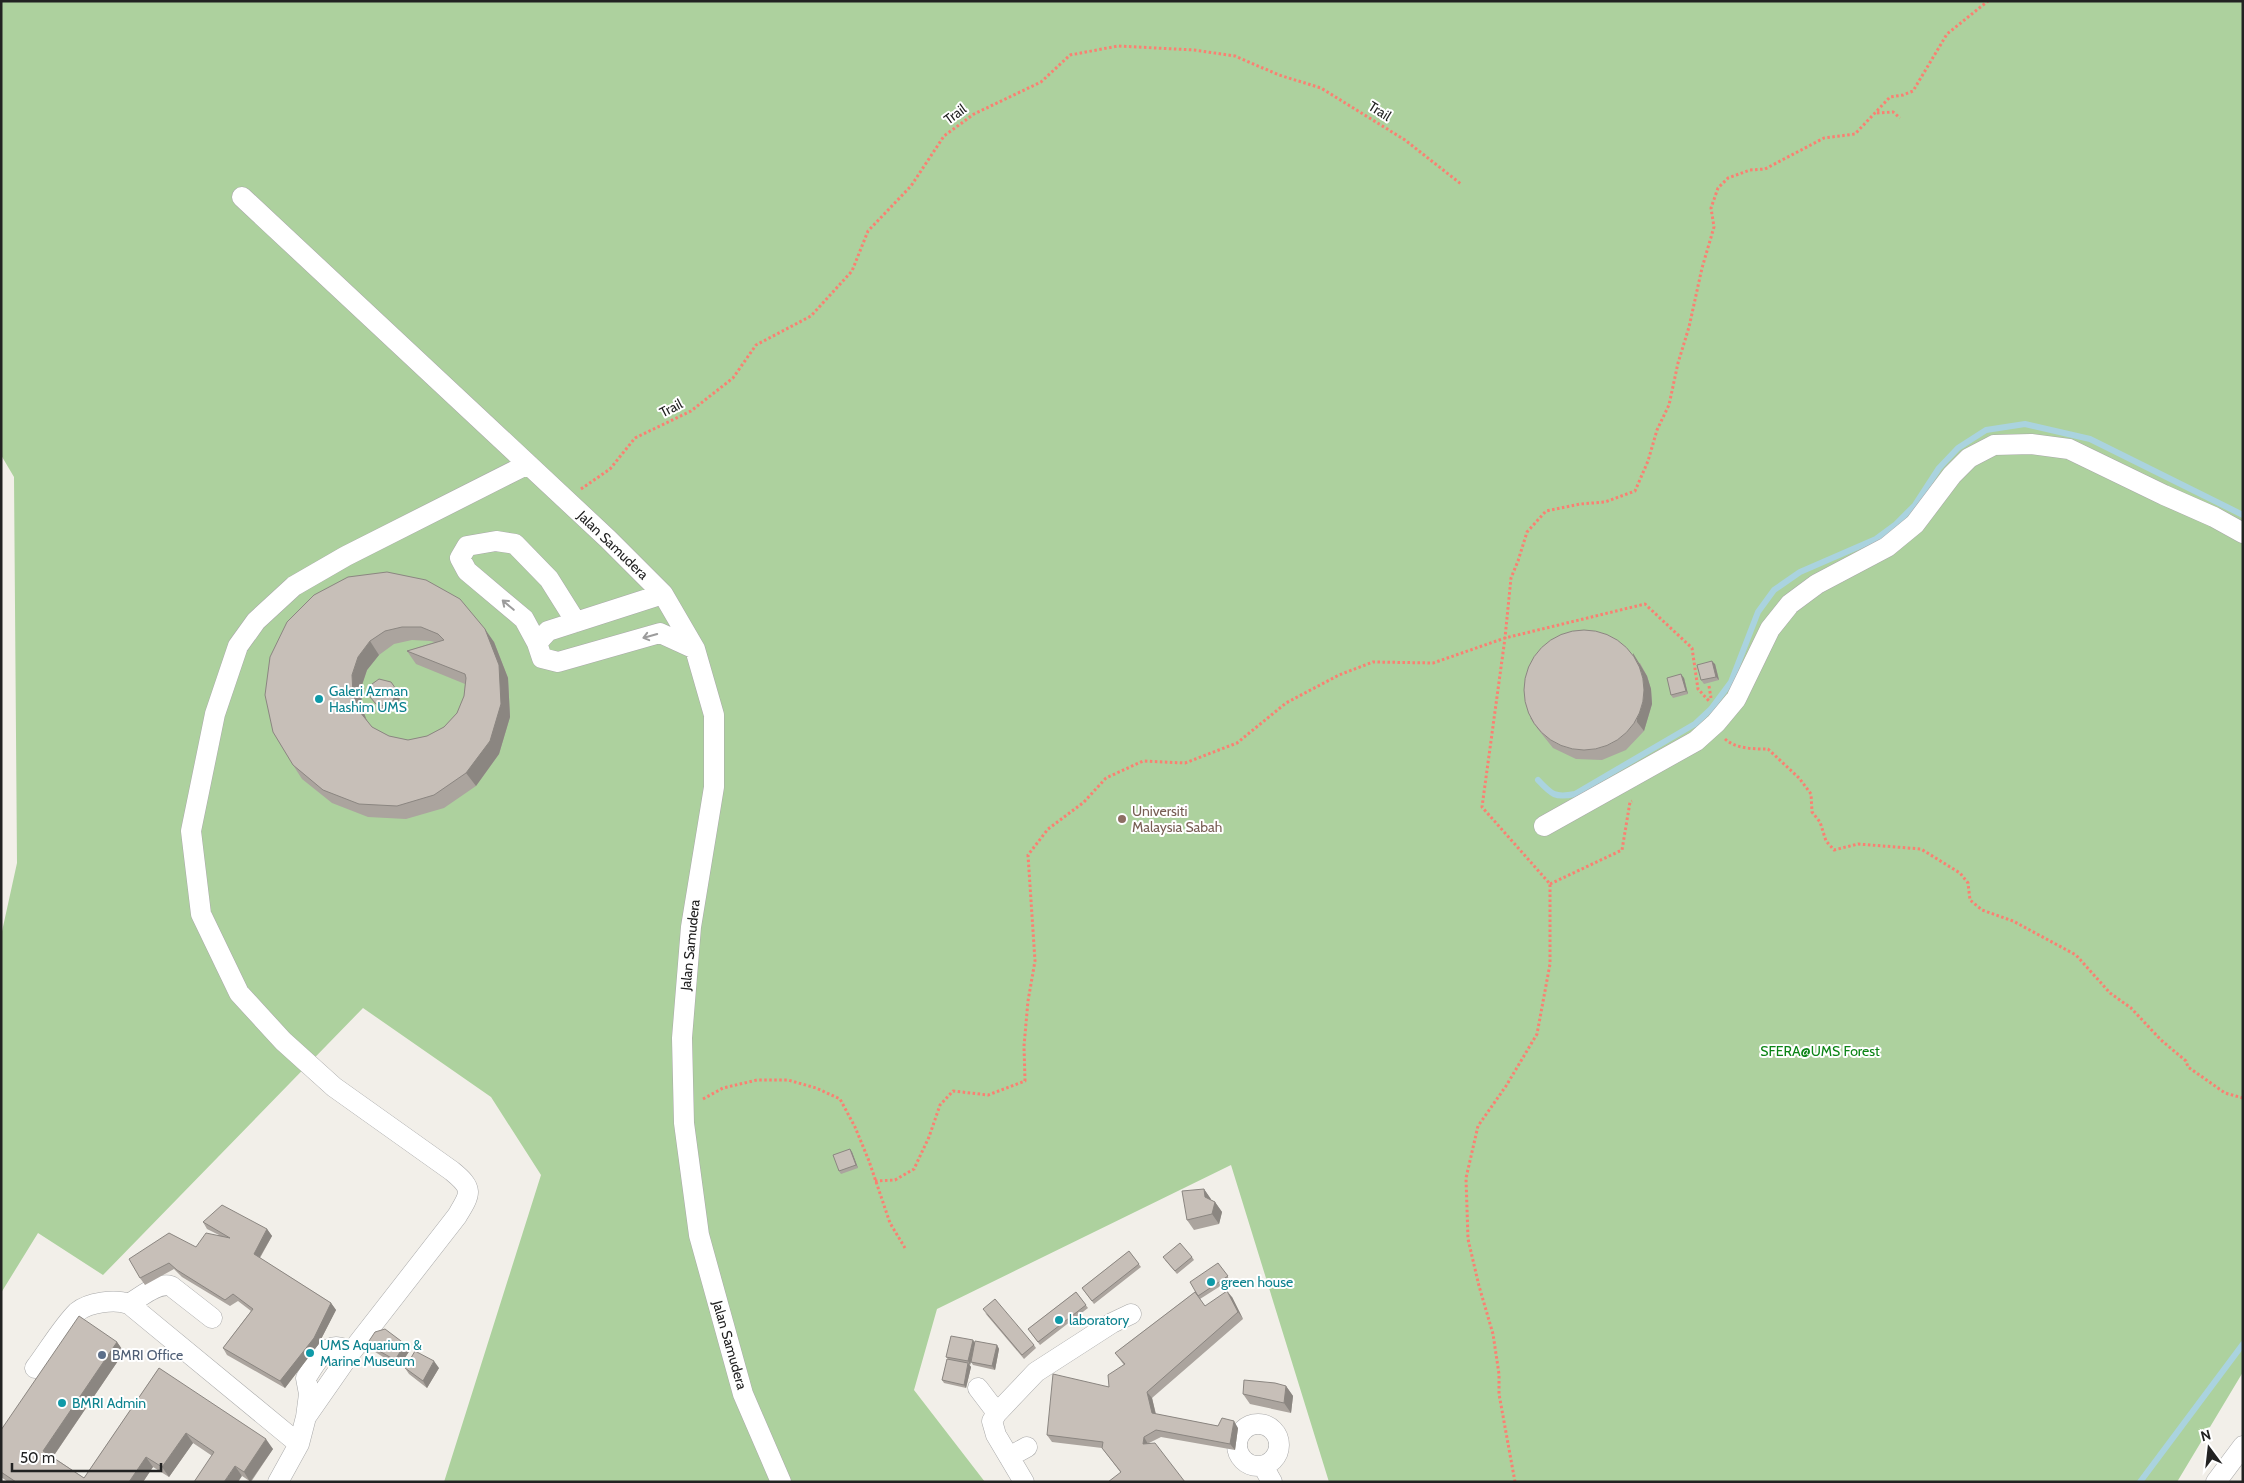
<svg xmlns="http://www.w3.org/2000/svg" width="2244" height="1483" viewBox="0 0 2244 1483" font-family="Cabin,sans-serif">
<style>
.forest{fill:#add19e}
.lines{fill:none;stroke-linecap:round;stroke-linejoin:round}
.stream{stroke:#aad3df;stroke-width:6}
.minor-casing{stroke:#a9a9a9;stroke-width:21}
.path{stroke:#fa8072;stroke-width:3;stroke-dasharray:2.5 2.5;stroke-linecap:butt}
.minor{stroke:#fff;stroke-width:20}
.wall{fill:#aba49e;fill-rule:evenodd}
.shaded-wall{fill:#8b8681}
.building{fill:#c7bfb8;stroke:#8b8681;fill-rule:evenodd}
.oneway{stroke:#9c9c9c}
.culture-dot{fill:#0f9aa8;stroke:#fff;stroke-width:2}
.education-dot{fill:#8d6e63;stroke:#fff;stroke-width:2}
.service-dot{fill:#5c6f8a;stroke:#fff;stroke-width:2}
.labels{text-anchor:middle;stroke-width:4;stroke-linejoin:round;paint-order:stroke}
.street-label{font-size:14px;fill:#222;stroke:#fff}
.culture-label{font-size:14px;fill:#0d838f;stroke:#fff;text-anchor:start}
.education-label{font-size:14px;fill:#785e54;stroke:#fff;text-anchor:start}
.park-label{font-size:14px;fill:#0c8416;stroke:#fff}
.service-label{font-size:14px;fill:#4e5e75;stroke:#fff;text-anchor:start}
</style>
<rect width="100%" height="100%" fill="#f2efe9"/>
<path class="forest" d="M1,1H2243V1372L2177,1482H1329L1231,1165L937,1309L914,1390L985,1482H444L541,1175L491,1097L363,1008L103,1275L38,1233L1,1293V936L17,863L14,477L1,455Z"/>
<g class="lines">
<path class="stream" d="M1695,724L1711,709L1731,682L1758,612L1774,590L1800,572L1876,539L1895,525L1915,505L1939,468L1958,448L1986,430L2025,424L2090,439L2243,515
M1538,780C1552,795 1555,798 1575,794L1693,725
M2140,1482L2243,1344"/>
<defs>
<path id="minor" d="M242,197L608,539L663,594L695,649L714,715V787L691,927L682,1038L684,1123L699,1235L743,1394L781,1482
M663,594L548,631L537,643L542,658L558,662L660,633L695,649
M537,643L524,619L467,571L460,558L467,546L496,541L515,544L549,579L576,622
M1544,826L1696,741L1716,723L1736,699L1770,629L1790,604L1817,584L1887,547L1915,524L1952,475L1969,458L1994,445L2031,444L2069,449L2164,495L2214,517L2243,533
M129,1304C141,1297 157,1282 171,1286L212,1318
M35,1368C48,1351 62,1327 77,1312C89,1302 115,1299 129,1304L299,1444
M978,1388L997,1413
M306,1417L309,1394L306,1378C312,1369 323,1347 336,1347C341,1347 347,1350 352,1351
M1237 1445a21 21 0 1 1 42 0a21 21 0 1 1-42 0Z
M1009,1457L1027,1447
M1263,1466L1272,1482
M278,1482L299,1444L306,1417L352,1351L457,1216C471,1193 474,1189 452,1171L334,1087L283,1041L239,993L201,914L191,831L215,714L238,646L256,621L294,586L346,556L528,464
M1024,1482L996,1435L992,1421L997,1413L1036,1372L1112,1323L1131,1314
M2216,1482L2243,1446"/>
</defs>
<use href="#minor" class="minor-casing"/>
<path class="path" d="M1877,113L1893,112L1900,118
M581,489L610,469L635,438L691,411L733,378L756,345L811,316L852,271L868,231L911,186L944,136L974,114L1041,82L1070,55L1118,46L1194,50L1235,56L1279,75L1321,88L1405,140L1461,184
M1709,686L1711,698
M1725,739C1736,749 1754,749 1768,749L1799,778L1811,794L1812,812L1820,822L1826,841L1834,850L1858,844L1921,849L1960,873L1968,883L1970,900L1982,910L2013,921L2076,955L2110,993L2131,1008L2161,1040L2186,1061L2188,1067L2225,1093L2243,1098
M1550,884L1622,850L1630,802L1632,801
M703,1099L723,1088L757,1080H788L816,1088L840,1099L855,1127L869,1161L890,1223L905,1248
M875,1181L895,1180L914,1169L929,1137L940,1105L953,1091L988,1095L1025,1081L1024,1046L1028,1001L1035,961L1028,855L1048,829L1084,802L1106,778L1143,761L1185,763L1237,743L1286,703L1339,675L1373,662L1433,663L1505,638L1645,604L1692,648L1698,689L1709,701
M1515,1482L1499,1394V1374L1493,1334L1479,1286L1468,1239L1466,1178L1478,1126L1506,1086L1537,1034L1550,964V884L1482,807L1505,638L1511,578L1518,561L1527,532L1546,511L1580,504L1605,502L1635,491L1648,461L1657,430L1669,405L1678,363L1689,327L1702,268L1714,227L1711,208L1718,188L1728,178L1750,170L1765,169L1824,138L1855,134L1890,97L1903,95L1913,91L1947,34L1988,1"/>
<use href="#minor" class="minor"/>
</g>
<path class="wall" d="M426,580L494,642L508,678L510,717L499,754L476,786L444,808L406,819L368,817L332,803L302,779L293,765L273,732ZM412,640L430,641L435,642L407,651L416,664L465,684L464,696L457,713L444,727L427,736L408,740L389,736L372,727L367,721L362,708L361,688L367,670L379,655L394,644Z
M1640,663L1647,676L1651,689L1652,704L1644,731L1626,750L1602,760L1576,759L1553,748L1537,728L1530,718Z
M1715,664L1719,680L1704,684L1701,680Z
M1684,678L1688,694L1673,698L1671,695Z
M396,689L400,696L398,708L390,712L381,711L370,697Z
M852,1152L858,1168L841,1174L839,1171Z
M1204,1189L1211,1200L1215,1202L1222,1212L1219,1224L1194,1230L1187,1220Z
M203,1222L267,1229L272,1236L260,1258L331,1303L336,1310L318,1345L285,1388L227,1355L223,1348L251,1311L238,1301L230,1306L182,1277L174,1269L145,1285L140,1278L196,1247L219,1235L207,1229Z
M1129,1251L1141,1267L1094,1304L1082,1288Z
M1192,1257L1194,1260L1177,1274L1165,1260Z
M1218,1263L1230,1280L1200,1299L1205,1306L1232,1297L1243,1319L1152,1398L1156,1414L1218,1426L1238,1428L1235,1450L1161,1437L1149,1443L1121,1473L1102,1448L1052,1442L1047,1435L1109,1387L1124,1365L1115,1353L1195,1292Z
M1076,1292L1088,1308L1040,1345L1028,1329Z
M985,1313L1034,1345L1036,1348L1024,1359Z
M973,1340L975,1343L997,1345L999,1349L995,1370L973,1365L971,1362L970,1365L969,1364L971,1367L966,1388L944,1383L942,1380L948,1359L946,1357Z
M117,1342L124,1352L53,1457L84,1478L159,1368L273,1449L251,1482L193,1443L169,1477L153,1467L143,1482H8L1,1477V1430Z
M367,1344H405L410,1350L399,1367L372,1350Z
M405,1368H439L427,1388L409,1374Z
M1286,1386L1293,1396L1291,1413L1250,1404L1243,1394Z"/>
<path class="shaded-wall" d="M485,629L494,642L508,678L510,717L499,754L476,786L466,773Z
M370,641L379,655L367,670L361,688L362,708L369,726L360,712L353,694L352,675L358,657Z
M1633,653L1647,676L1651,689L1652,704L1644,731L1637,722Z
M1712,661L1715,664L1719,680L1716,677Z
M1681,674L1684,678L1688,694L1686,691Z
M391,682L400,696L398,708L393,701Z
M850,1149L852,1152L858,1168L856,1165Z
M1204,1189L1211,1199L1212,1207L1205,1197Z
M1215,1202L1222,1212L1219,1224L1212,1214Z
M267,1229L272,1236L258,1260L254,1254Z
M1227,1291L1232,1297L1243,1319L1238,1312Z
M331,1303L336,1310L318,1345L285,1388L280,1381Z
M973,1340L975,1344L970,1365L968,1361Z
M117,1342L124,1352L50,1461L43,1451Z
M405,1344L410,1350L399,1367L395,1360Z
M997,1345L999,1349L995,1370L992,1366Z
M434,1361L439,1368L427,1388L423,1381Z
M968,1363L971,1367L966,1388L964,1385Z
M1286,1386L1293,1396L1291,1413L1284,1403Z
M1147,1392L1152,1398L1157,1420L1152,1413Z
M1234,1421L1238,1428L1235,1450L1230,1444Z
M186,1433L193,1443L169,1477L162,1467Z
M1144,1437L1148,1444H1143Z
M266,1439L273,1449L250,1482L244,1472Z
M146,1457L153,1467L143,1482H129Z
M235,1466L242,1476L238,1482H224Z"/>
<path class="building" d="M387,572L426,580L460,599L485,629L499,665L501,704L490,741L466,773L434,795L397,806L359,804L323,790L293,765L273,732L265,695L270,657L287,622L314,595L348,577ZM402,627H421L438,634L444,640L407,651L465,674L466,678L464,696L457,713L444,727L427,736L408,740L389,736L372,727L360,712L353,694L352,675L358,657L370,641L385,631Z
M1524 690a60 60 0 1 1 120 0a60 60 0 1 1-120 0Z
M1712,661L1716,677L1701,680L1697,665Z
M1681,674L1686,691L1671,695L1667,678Z
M379,679L391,682L396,689L393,701L385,706L376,704L370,697L372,684Z
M850,1149L856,1165L839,1171L833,1155Z
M1204,1189L1205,1197L1215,1202L1212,1214L1187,1220L1182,1191Z
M222,1205L267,1229L254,1254L331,1303L314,1338L280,1381L223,1348L253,1309L233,1294L225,1300L177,1270L169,1263L140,1278L129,1259L169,1233L196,1247L206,1233L230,1238L203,1222Z
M1180,1243L1192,1257L1175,1271L1163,1257Z
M1129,1251L1139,1264L1092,1301L1082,1288Z
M1218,1263L1228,1276L1198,1296L1190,1282Z
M1227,1291L1238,1312L1147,1392L1152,1413L1218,1426L1222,1418L1234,1421L1230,1444L1156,1430L1144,1437L1143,1444L1155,1443L1185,1482H1108L1121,1472L1102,1448L1103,1442L1047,1435L1053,1374L1109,1387L1108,1375L1125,1364L1115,1353L1195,1292L1205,1306Z
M1076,1292L1086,1305L1038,1342L1028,1329Z
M995,1299L1034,1345L1022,1355L983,1309Z
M79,1316L117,1342L43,1451L84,1478L159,1368L266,1439L244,1472L235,1466L224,1482H194L214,1452L186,1433L162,1467L146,1457L129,1482H16L1,1472V1430Z
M385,1329L405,1344L395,1360L367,1344L375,1332Z
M951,1336L973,1340L968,1361L946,1357Z
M975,1341L997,1345L992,1366L971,1362Z
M415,1351L434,1361L423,1381L405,1368Z
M947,1359L968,1363L964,1385L942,1380Z
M1244,1380L1275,1383L1286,1386L1284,1403L1243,1394Z"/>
<defs><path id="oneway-shaft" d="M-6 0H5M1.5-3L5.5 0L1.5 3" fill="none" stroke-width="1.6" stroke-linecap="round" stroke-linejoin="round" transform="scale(1.25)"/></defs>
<g class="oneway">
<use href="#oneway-shaft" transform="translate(508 605) rotate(-140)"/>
<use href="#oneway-shaft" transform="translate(650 636) rotate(164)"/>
</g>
<g class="culture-dot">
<circle cx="319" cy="699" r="5"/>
<circle cx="1211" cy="1282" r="5"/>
<circle cx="1059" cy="1320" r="5"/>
<circle cx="310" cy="1353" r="5"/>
<circle cx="62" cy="1403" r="5"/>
</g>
<circle class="education-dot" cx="1122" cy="819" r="5"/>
<circle class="service-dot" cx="102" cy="1355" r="5"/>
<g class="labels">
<g class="street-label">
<text transform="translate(1380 111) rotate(32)" y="5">Trail</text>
<text transform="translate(955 114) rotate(-36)" y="5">Trail</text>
<text transform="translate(671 408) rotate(-27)" y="5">Trail</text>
<text transform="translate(613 545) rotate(44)" y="5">Jalan Samudera</text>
<text transform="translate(690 945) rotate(-84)" y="5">Jalan Samudera</text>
<text transform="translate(730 1345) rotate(74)" y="5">Jalan Samudera</text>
</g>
<g class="culture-label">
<text x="329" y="696">Galeri Azman<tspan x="329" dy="16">Hashim UMS</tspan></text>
<text x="1221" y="1287">green house</text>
<text x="1069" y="1325">laboratory</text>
<text x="320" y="1350">UMS Aquarium &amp;<tspan x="320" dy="16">Marine Museum</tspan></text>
<text x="72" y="1408">BMRI Admin</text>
</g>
<g class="education-label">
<text x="1132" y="816">Universiti<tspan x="1132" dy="16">Malaysia Sabah</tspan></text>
</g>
<g class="park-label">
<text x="1820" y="1056">SFERA@UMS Forest</text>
</g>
<g class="service-label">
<text x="112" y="1360">BMRI Office</text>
</g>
</g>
<rect width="2244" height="1483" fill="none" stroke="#222222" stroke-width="5"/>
<g transform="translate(2209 1448) rotate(345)" stroke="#ffffff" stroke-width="4" paint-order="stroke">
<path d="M0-4L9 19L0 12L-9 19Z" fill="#222222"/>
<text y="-8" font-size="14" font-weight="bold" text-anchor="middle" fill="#222222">N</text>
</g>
<path d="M12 1463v8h149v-8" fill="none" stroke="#222222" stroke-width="2.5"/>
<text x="20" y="1463" font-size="15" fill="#222222" stroke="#ffffff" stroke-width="4" paint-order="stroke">50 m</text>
</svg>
